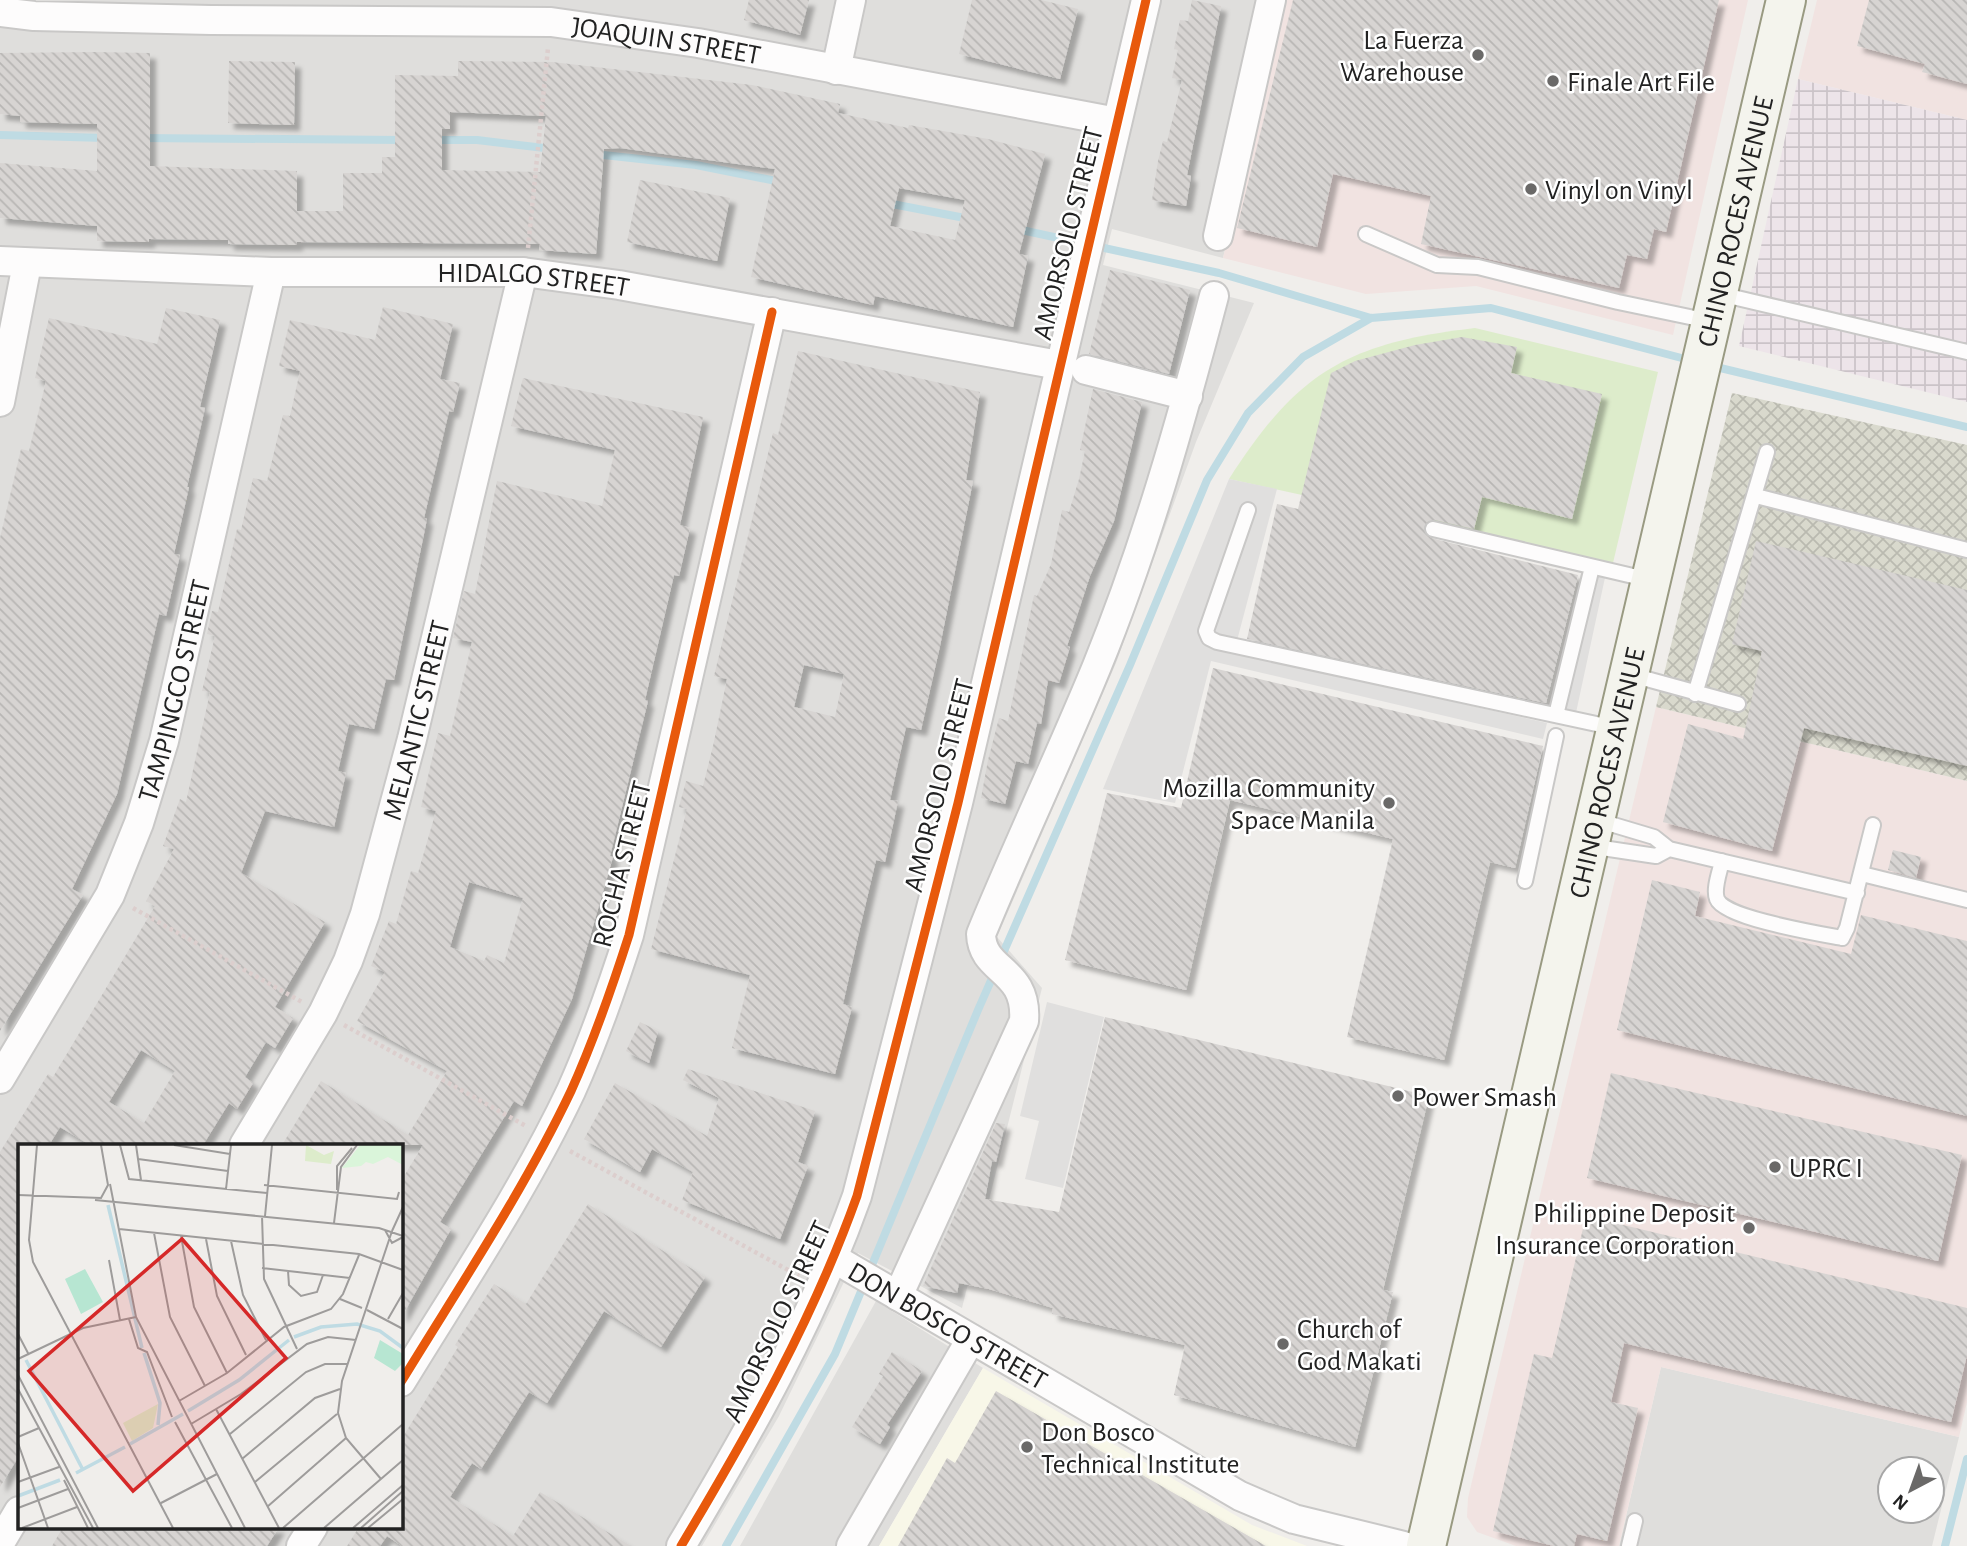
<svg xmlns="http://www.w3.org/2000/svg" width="1967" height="1546" viewBox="0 0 1967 1546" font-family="'Alegreya Sans',sans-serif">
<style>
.residential{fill:#dfdedc;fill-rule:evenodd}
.commercial{fill:#f1e3e1}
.industrial{fill:url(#industrial-grid)}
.education{fill:#f8f7e8}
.construction{fill:url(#construction-cross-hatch)}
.grass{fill:#ddeccb}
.parking{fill:#e0dfde}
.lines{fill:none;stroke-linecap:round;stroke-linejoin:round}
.stream{stroke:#bfdbe3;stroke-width:8}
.building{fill:url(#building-back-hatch);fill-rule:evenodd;filter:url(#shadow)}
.service-casing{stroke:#c9c8c7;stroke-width:18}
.minor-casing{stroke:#c9c8c7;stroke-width:32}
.secondary-casing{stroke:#999a82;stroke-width:42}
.path{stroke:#dccecd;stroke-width:4.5;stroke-dasharray:3.5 3.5;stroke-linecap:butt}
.service{stroke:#fdfcfc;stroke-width:14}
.minor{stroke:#fdfcfc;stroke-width:28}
.secondary{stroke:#f4f4ed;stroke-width:38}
.cycleway-casing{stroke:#fff;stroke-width:13}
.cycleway{stroke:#e8590c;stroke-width:9}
.poi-dot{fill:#6a6968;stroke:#fff;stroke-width:2.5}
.labels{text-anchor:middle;stroke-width:5;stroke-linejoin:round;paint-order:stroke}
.poi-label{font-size:28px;fill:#222;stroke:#fff;text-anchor:start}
.street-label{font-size:28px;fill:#222;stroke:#fff}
.inset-river{fill:none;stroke:#bfdbe3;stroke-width:3.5}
.inset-road{fill:none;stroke:#9e9c9b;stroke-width:2}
.view{fill:#d62828;fill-opacity:0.15;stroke:#d62828;stroke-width:3.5}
.inset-edge{fill:none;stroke:#222;stroke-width:3.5}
</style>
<defs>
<pattern id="industrial-grid" width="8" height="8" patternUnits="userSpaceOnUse" patternTransform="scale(1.75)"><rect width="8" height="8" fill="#ede4e9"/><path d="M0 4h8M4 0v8" fill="none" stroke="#cbc3c8"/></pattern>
<pattern id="construction-cross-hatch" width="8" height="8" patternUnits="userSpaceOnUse" patternTransform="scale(1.75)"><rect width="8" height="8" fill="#d9d9cd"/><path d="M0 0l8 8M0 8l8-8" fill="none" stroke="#babab0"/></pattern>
<pattern id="building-back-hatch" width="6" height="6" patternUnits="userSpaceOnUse" patternTransform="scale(1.75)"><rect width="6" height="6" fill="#d7d4d2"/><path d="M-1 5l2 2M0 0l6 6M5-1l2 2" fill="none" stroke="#b8b6b4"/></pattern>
<filter id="shadow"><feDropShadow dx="6" dy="6" stdDeviation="2" flood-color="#0004"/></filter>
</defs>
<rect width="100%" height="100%" fill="#f0eeeb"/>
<path class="residential" d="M0,0H1285L1223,258L1112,229L1103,265L1254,303L1196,442L1116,663L997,937L1042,988L962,1308L858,1253L779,1416L702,1546H0ZM19,1145H401V1527H19Z
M876,1301L983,1368L879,1546H740Z
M1661,1367L1959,1437L1932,1546H1619ZM1890,1469H1932V1511H1890Z"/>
<path class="commercial" d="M1285,0H1748L1673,335L1476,286L1366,294L1223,258Z
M1817,0H1967V120L1798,79Z
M1656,707L1967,781V1402L1959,1437L1661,1367L1619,1546H1516L1477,1532L1467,1517L1468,1498Z"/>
<path class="industrial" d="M1798,79L1967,120V402L1739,346Z"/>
<path class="education" d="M983,1368L1252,1525L1307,1546H879Z"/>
<path class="construction" d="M1732,393L1967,445V781L1656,707Z"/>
<path class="grass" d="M1475,328L1658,372L1613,563L1229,479C1298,371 1348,343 1475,328Z"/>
<path class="parking" d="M1229,479L1277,489L1234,652L1547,723L1543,739L1211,661L1175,803L1103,789Z
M1582,568L1606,573L1574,722L1549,718Z
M1047,1002L1104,1017L1063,1188L1025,1179L1039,1121L1020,1116Z"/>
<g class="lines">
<path class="stream" d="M0,135L105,138
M139,138L403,140
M433,140H477L553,149
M594,154L696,165L781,182
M887,203L970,219
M1017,229L1219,273L1371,318L1491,308L1693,361
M1712,366L1967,427
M726,1546L835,1354L978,1010L1130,665L1207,480L1248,413L1303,357L1371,318
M1945,1546L1967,1459"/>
</g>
<path class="building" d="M749,0H809L800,35L744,20Z
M972,0H1041L1078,9L1060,79L959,54Z
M1192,0L1221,6L1187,175L1191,176L1186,206L1152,200L1158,161L1163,141L1167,142L1182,80L1172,78L1178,50L1174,49L1180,20L1188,21Z
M1293,0H1719L1666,232L1654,229L1647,259L1627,255L1619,288L1421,244L1431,196L1333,174L1317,247L1237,228Z
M1869,0H1967V84L1922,72L1925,64L1857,46Z
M94,52L150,53V166L297,171V211H343V173H382V157H395V75L458,76V61L552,62L752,85L840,104L838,113L908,128L909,125L988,139L1045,154L1019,254L1028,256L1013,327L875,296L873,305L751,277L775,169L620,148L604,149L596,254L539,250L540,244L297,242V245L228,244V240L149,239V242L97,241V226L0,218V163L97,171V124L20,122V116L0,114V53ZM450,112L546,116L540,172L442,170V129H450ZM899,188L965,200L955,240L890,226Z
M229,61L295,62L294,125L228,123Z
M640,180L730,198L717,261L627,242Z
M1110,270L1190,290L1169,374L1089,354Z
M383,307L453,324L440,379L460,383L453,412L449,411L424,518L427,519L394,680L386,679L374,729L349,724L338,771L346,773L334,827L265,811L241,873L325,922L275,1007L293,1018L275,1048L266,1042L245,1077L253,1083L237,1109L229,1103L203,1145H90L60,1127L49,1145H19V1456L0,1487V1152L48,1074L53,1077L155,906L146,901L174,849L163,846L180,799L186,802L210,692L202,691L215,636L207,634L212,611L218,612L237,529L241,530L253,478L267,481L283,415L290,416L300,371L279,366L290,320L375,340ZM141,1050L175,1071L144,1123L109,1102Z
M166,308L220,320L200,407L205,408L187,487H189L174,554L180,555L166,616L159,614L117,794L72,889L83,895L0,1031V538L21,449L29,451L46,381L35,378L49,318L157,344Z
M1462,337L1517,347L1511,373L1602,394L1572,519L1482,497L1474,529L1435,520L1427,522L1424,527L1431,538L1578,575L1546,703L1247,639L1277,504L1298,509L1331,373L1355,361L1415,345Z
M798,351L980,392L966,480L973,481L940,646L921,730L906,727L890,800L898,801L885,862L876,860L860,928L843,1004L852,1007L835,1074L732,1048L750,975L651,949L687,809L679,807L686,781L703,786L713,746L727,679L714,676L773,433L778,435ZM804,665L844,674L835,717L794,707Z
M523,378L703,417L680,525L690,528L679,576L674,575L645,700L648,701L610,856L613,857L572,999L522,1106L514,1101L440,1222L451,1229L401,1318V1181L423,1145H282L321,1081L408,1135L447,1071L357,1021L385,972L371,966L389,921L396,924L411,871L418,873L436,811L421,807L438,733L450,736L472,642L453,638L464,591L475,594L497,481L602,506L615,450L511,426ZM469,882L523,898L504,963L487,955L484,961L450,947Z
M1093,389L1142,402L1114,521L1090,576L1067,646L1070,647L1059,683L1048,680L1041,724L1037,723L1028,764L1016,761L1005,804L981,798L988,760L999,718L1008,721L1034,595L1037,596L1051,564L1062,510L1069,512L1079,479L1085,451L1080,450Z
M1756,541L1967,590V766L1804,728L1772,851L1663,822L1688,724L1743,739L1762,651L1732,644Z
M1213,668L1543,746L1515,868L1490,862L1444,1060L1347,1037L1393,839L1230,800L1186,990L1065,960L1107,793L1181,808Z
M1893,850L1921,857L1916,878L1888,870Z
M1652,880L1700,892L1695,916L1851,954L1861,915L1967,941V1116L1617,1030Z
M1105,1017L1429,1096L1383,1290L1393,1292L1355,1447L1174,1395L1185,1345L1052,1314L1053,1308L989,1289L959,1283L957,1293L923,1286L996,1123L1005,1124L996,1162L992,1161L985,1199L1059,1212Z
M640,1022L658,1031L649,1063L626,1051Z
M688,1069L815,1111L798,1162L808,1166L780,1239L682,1200L693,1172L652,1149L640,1172L584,1139L615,1083L707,1136L719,1098L683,1080Z
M1611,1073L1962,1155L1938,1261L1587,1178Z
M588,1204L705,1277L661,1347L604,1311L547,1403L529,1392L481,1469L472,1463L450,1497L513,1536L540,1492L631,1546H402L387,1536L380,1546H347L359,1527H401V1440L458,1347L455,1345L494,1284L526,1304Z
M1586,1216L1967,1308V1355L1951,1422L1624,1343L1611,1402L1638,1408L1607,1541L1577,1534L1574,1546H1554L1493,1531L1534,1354L1552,1358Z
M892,1352L922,1371L887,1425L890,1427L880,1444L852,1427L883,1376L879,1374Z
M996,1391L1266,1546H898L947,1458L955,1463Z
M63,1527H279L267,1546H52Z"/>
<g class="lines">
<defs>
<path id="service" d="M1366,234L1437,265L1478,267L1618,302L1709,321
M1720,294L1967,352
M1756,496L1967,550
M1248,510L1206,631L1209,638L1217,642L1615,728
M1433,529L1650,580
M1632,675L1738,704
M1695,694L1767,452
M1556,715L1592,567
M1597,820L1654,837L1669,849L1857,893
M1589,846L1656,856L1669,849
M1722,861C1720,871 1713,889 1717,899C1724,918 1821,934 1842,938L1847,928L1873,825
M1862,874L1967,900
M1525,881L1556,736
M1629,1546L1635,1521"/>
<g id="minor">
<path id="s1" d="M0,12L34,16L211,20L551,22L698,43L1117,122"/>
<path d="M836,70L851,0"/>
<path d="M1218,236L1271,0"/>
<path id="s2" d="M0,261L271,272H523L619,285L1059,365"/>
<path d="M1086,370L1188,396"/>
<path d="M0,402L27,264"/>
<path id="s3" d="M0,1079L110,895L139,823L164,741L271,272"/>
<path id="s4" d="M244,1145L323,1013L348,961L365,914L412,739L523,272"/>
<path id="s5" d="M835,1259L1240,1496L1294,1519L1404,1546"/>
<path d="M898,1296L1024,1021C1028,968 982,973 981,934C1018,844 1060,756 1097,666C1146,546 1181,421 1214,296"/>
<path d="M401,1382C459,1287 523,1192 571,1091C594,1040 612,988 629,935L772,312"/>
<path d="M0,1543L19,1511"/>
<path d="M301,1546L313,1527"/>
<path d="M681,1546C749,1432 812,1322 857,1196L958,803L1146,0"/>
<path d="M851,1546L971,1339"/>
</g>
<g id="secondary">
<path id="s6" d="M1426,1546L1786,0"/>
</g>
</defs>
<use href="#service" class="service-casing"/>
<use href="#minor" class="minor-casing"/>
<use href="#secondary" class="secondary-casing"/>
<path class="path" d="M528,248L548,48
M133,908L302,1002
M344,1025L526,1126
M570,1151L799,1276"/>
<use href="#service" class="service"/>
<use href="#minor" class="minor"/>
<use href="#secondary" class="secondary"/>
<defs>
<path id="cycleway" d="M401,1382C459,1287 523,1192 571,1091C594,1040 612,988 629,935L772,312
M681,1546C749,1432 812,1322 857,1196L958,803L1146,0"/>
</defs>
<use href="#cycleway" class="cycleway-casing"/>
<use href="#cycleway" class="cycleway"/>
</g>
<g class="poi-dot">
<circle cx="1478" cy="55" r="7"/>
<circle cx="1553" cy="81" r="7"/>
<circle cx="1531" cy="189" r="7"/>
<circle cx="1389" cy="803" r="7"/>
<circle cx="1398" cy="1096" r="7"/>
<circle cx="1775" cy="1167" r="7"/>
<circle cx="1749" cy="1228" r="7"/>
<circle cx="1283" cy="1344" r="7"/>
<circle cx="1027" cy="1447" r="7"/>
</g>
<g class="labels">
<g class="poi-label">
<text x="1464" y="49" text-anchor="end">La Fuerza<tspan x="1464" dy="32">Warehouse</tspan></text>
<text x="1567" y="91">Finale Art File</text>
<text x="1545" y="199">Vinyl on Vinyl</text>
<text x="1375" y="797" text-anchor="end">Mozilla Community<tspan x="1375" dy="32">Space Manila</tspan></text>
<text x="1412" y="1106">Power Smash</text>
<text x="1789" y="1177">UPRC I</text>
<text x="1735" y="1222" text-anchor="end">Philippine Deposit<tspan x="1735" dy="32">Insurance Corporation</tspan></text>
<text x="1297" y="1338">Church of<tspan x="1297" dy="32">God Makati</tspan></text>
<text x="1041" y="1441">Don Bosco<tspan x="1041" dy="32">Technical Institute</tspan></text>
</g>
<g class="street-label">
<text dy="10" stroke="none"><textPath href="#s1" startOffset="668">JOAQUIN STREET</textPath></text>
<text dy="10" stroke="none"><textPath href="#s6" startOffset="1360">CHINO ROCES AVENUE</textPath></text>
<text transform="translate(1067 233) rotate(-76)" y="10">AMORSOLO STREET</text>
<text dy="10" stroke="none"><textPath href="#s2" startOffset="534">HIDALGO STREET</textPath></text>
<text dy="10" stroke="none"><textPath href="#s3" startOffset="429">TAMPINGCO STREET</textPath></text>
<text dy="10" stroke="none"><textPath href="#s4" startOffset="462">MELANTIC STREET</textPath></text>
<text dy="10" stroke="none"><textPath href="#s6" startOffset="794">CHINO ROCES AVENUE</textPath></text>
<text transform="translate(938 785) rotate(-76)" y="10">AMORSOLO STREET</text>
<text transform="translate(621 864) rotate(-76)" y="10">ROCHA STREET</text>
<text transform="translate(776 1321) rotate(-65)" y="10">AMORSOLO STREET</text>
<text dy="10" stroke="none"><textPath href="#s5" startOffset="131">DON BOSCO STREET</textPath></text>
</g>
</g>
<g transform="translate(18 1144)">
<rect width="385" height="385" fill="#f0eeeb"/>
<path d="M288,1L306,11L316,7L313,20L287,17ZM140,260L135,284L114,297L105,279Z" fill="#ddeccb"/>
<path d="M342,1H385V21L370,13L355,20L348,18L343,22L324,24Z" fill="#daf5da"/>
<path d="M67,125L85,158L63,170L47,135ZM362,196L385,210V219L377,227L356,214Z" fill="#b7e6d2"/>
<path class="inset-river" d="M90,61L124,204M276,193L303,183L339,180L362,187L385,204M126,209L142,259L140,281M8,216L64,324M170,267L221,236L271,196M112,300L165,270M58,329L107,303M0,352L42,336"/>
<path class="inset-road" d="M19,1L11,96L15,118L155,384M102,1L111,35L249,49M118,1L123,36M156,1L212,10M120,15L210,27M92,40L118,173L227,384M246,41L379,55L381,48M208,45L213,1M319,46V22L334,4M0,51L83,54L90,41L83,1M77,56L361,84L385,92M244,72L246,135L279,205M247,72L254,1M316,79L323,23L339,1M101,85L341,110L385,126M367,86L374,99L385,93M374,87L385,63M136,89L152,173L187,242M163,92L176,163L209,229M188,95L199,152L228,211M213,97L225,151L248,196M91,116L102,176M244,124L332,134M270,127L271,141L283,152L299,148L305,131M322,155L344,164M349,166L385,185M111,175L120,204L129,208L154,273M370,175L385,149M0,190L11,211M0,215L65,184L118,173M0,231L80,384M0,245L75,384M161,257L209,229L266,183L313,165L325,150L341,111M198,265L261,384M157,278L214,384M173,280L223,250L289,200L310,193L338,196M212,290L288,228L307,220H330M0,293L21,284M0,299L30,384M224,315L297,254L322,245M363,335L328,294L320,269L324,237L374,87M46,336L70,384M0,338L41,323M237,338L319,270M143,359L199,330M249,363L328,294M0,364L50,345M4,384L59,363M265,384L385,280M306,384L385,316M335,384L385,341M343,384L385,347M350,384L385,355"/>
<path class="view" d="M164,95L268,214L115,347L11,227Z"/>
<rect width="385" height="385" class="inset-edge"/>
</g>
<g transform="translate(1911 1490) rotate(221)"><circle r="33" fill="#ffffff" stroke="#a7a7a7" stroke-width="2"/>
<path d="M0-5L12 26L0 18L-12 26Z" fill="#6a6968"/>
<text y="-10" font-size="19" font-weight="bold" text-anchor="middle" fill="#222222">N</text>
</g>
</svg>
